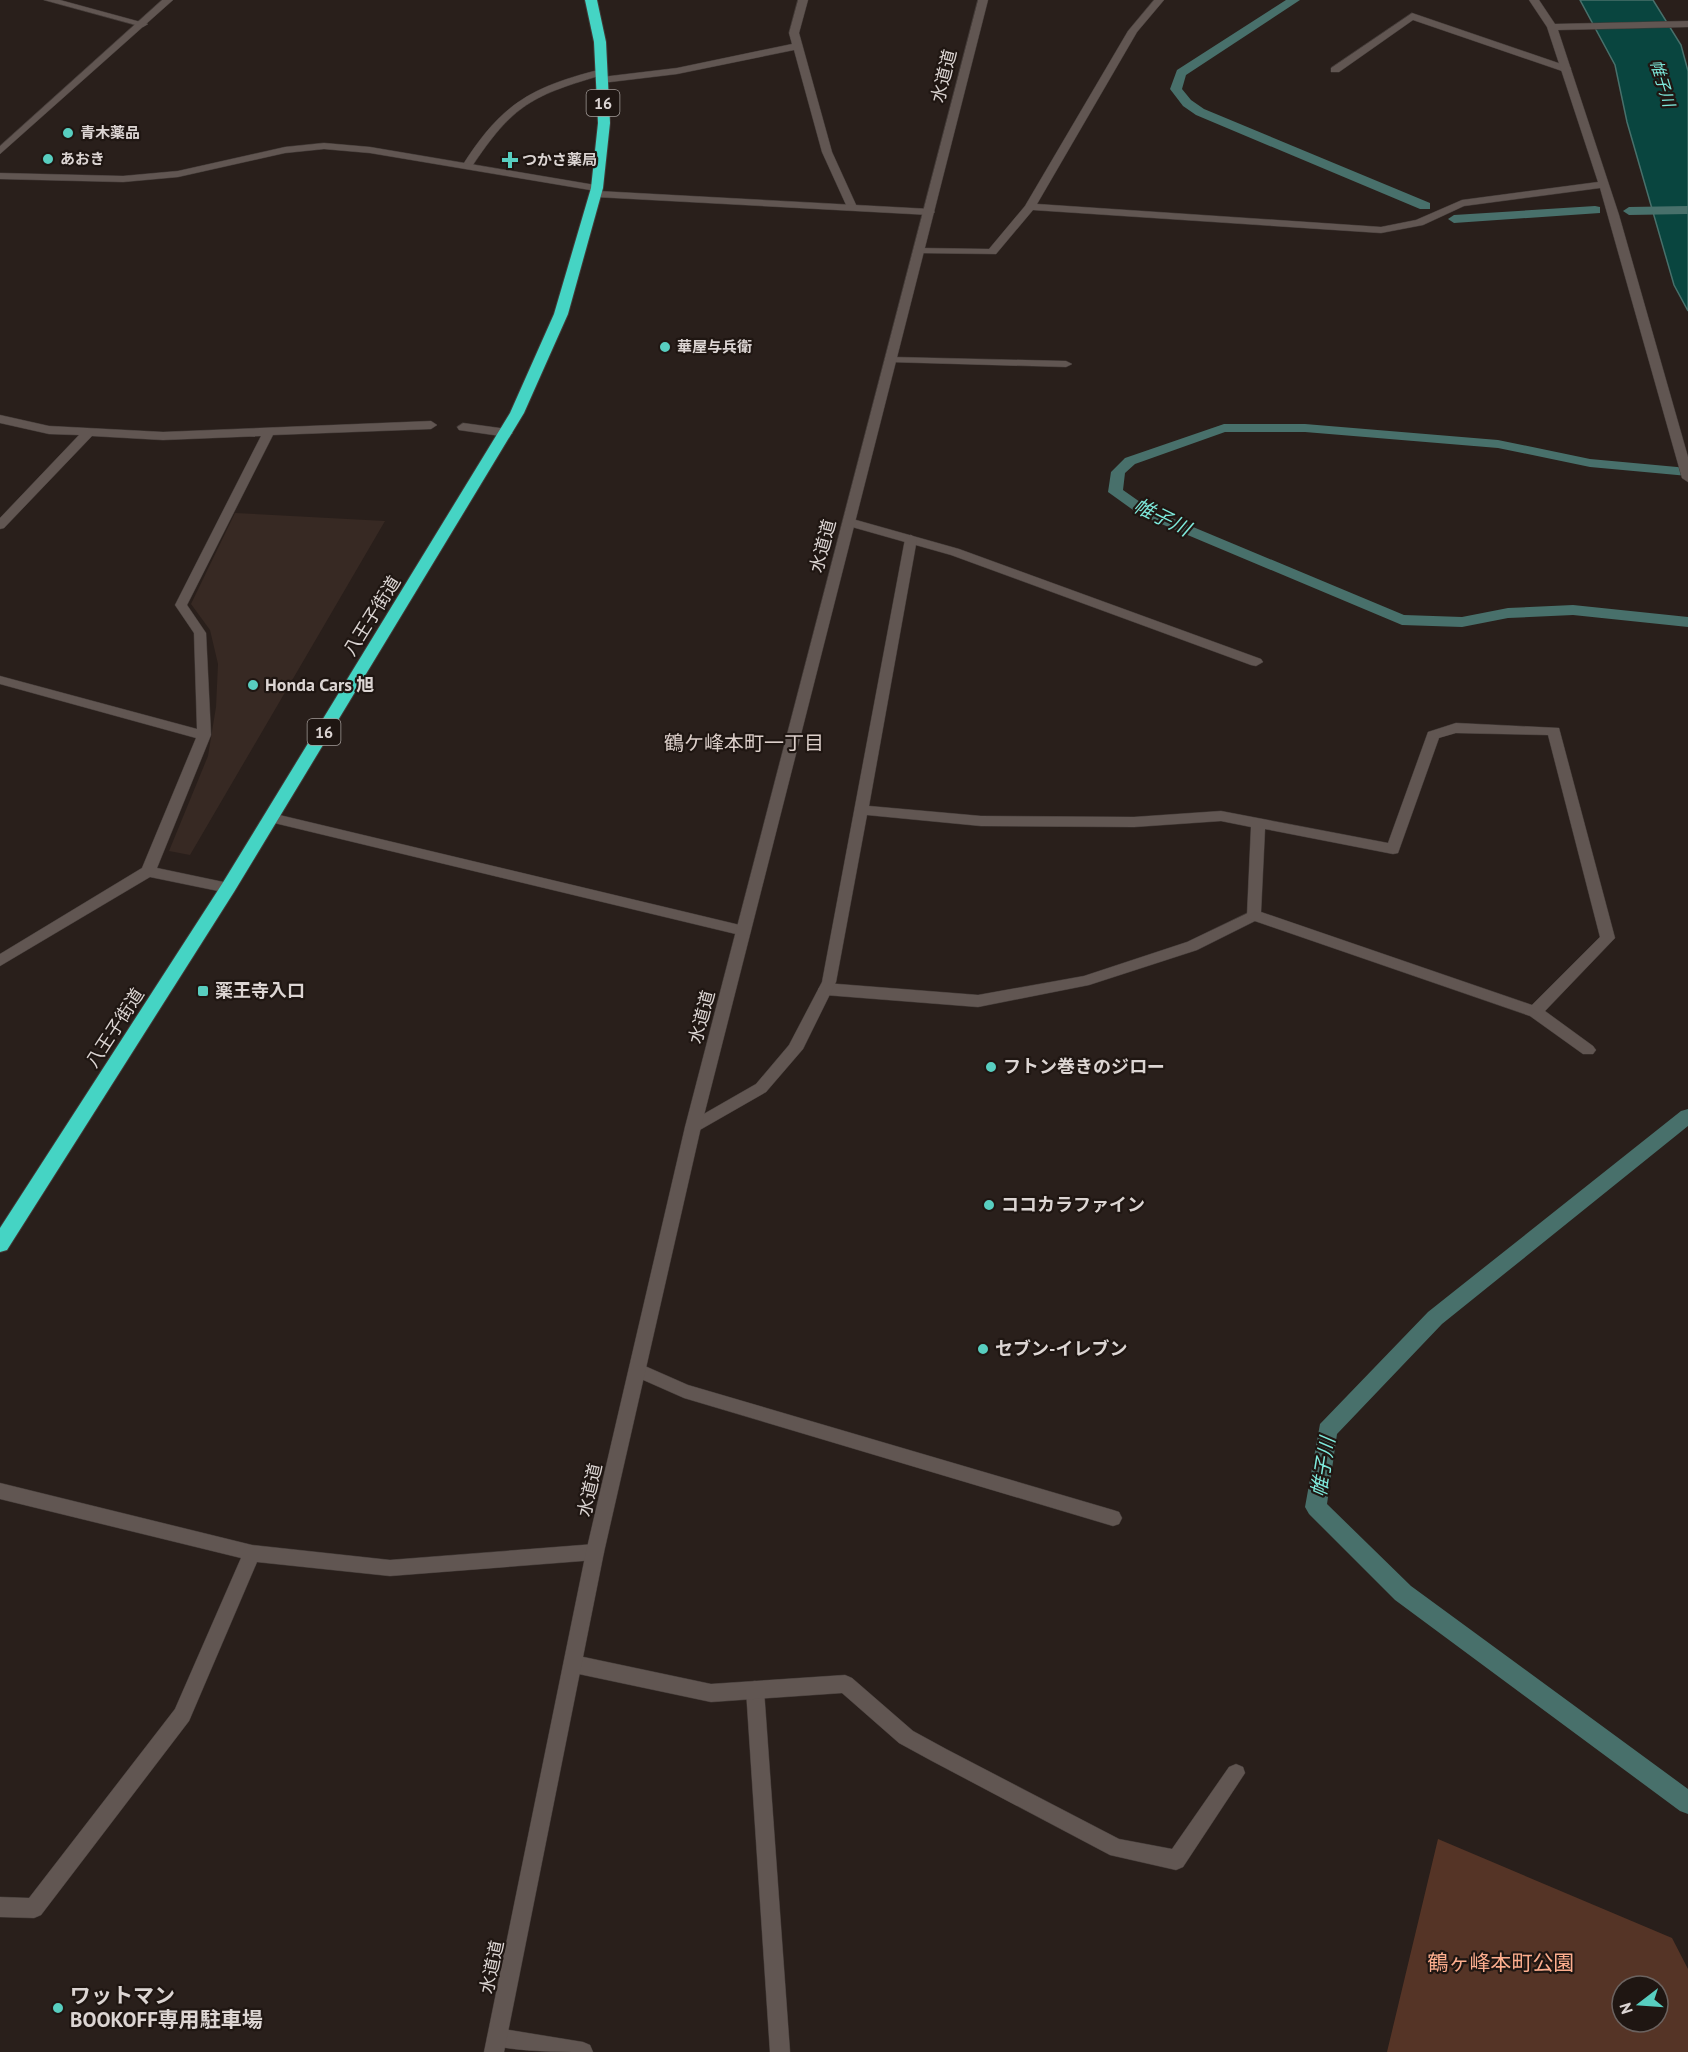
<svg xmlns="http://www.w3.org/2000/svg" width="1688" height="2052" viewBox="0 0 1688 2052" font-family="'PT Sans','Noto Sans JP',sans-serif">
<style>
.built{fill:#372923}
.green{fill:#553426;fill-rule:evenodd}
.water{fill:#09453f;stroke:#48706b;stroke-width:1.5}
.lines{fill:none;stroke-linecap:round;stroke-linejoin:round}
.stream{fill:#48706b;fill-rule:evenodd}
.lane-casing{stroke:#423a37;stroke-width:1}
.street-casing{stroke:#423a37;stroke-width:1}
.secondary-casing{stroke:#423a37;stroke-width:1}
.highway-casing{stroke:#423a37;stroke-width:2}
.lane{fill:#615652;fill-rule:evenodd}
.street{fill:#615652;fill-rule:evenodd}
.secondary{fill:#615652;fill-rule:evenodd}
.highway{fill:#45d4c4;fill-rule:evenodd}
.poi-dot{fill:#58cec0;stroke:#1f1612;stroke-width:2}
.labels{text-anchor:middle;stroke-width:4.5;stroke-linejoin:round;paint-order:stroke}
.far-poi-label{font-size:15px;font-weight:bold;fill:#dcd5d3;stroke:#1f1612;text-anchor:start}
.far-water-label{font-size:16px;font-style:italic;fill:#7eeadc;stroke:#1f1612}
.shield{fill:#1f1612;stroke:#a39c99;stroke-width:1.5}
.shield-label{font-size:16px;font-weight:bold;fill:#dcd5d3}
.street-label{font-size:18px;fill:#dcd5d3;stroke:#1f1612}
.poi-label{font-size:18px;font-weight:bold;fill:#dcd5d3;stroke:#1f1612;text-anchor:start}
.water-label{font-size:20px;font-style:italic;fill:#7eeadc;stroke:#1f1612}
.neighbourhood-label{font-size:20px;fill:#dccfca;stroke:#1f1612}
.near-park-label{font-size:21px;fill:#fdae8e;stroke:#1f1612}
.near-poi-label{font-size:21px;font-weight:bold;fill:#dcd5d3;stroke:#1f1612;text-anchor:start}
</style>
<rect width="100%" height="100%" fill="#291f1b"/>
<path class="built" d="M235,513L385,521L190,855L169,851L208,756L216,707L218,664L210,630L191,604Z"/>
<path class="green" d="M1438,1839L1672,1938L1688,1969V2052H1387ZM1622,1986H1658V2022H1622Z"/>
<path class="water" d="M1580,0H1653L1681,45L1688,71V311L1674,285L1627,122L1615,65Z"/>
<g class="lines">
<path class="stream" d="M1286,0H1300L1186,75L1182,89L1191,100L1204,109L1430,203V209H1420L1196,115L1183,106L1170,89L1177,70Z
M1595,206L1600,207V213L1454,223L1448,219L1454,215Z
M1688,206V214L1629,215L1623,211L1629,207Z
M1224,424H1305L1498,440L1590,459L1688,468V476L1590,467L1498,448L1305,432H1225L1135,464L1125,473L1123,490L1150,509L1404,615L1462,617L1508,608L1573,605L1688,617V627L1573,615L1508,618L1462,627L1402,625L1140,515L1108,492L1111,472L1125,458Z
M1688,1109V1126L1442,1324L1337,1434L1327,1504L1411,1586L1688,1789V1814L1680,1811L1395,1600L1309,1514L1305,1507L1320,1424L1428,1312L1681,1111Z"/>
<defs>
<path id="lane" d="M44,0H60L148,24L143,27Z
M798,0H808L799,33L832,152L857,207L856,209L847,207L822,152L794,50L677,74L602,83L597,80L602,77L677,68L792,44L789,33Z
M1412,13L1570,67L1571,69L1562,71L1413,20L1339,72H1331V68Z
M602,69L607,72L606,74C533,95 513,104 471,168H463L462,166C502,103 531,87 602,69Z
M893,357L1066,361L1072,364L1066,367L889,362L887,360Z
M849,518L959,549L1261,659L1263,662L1256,666L1251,665L951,555L845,525V519Z
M1254,910L1261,915L1259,919L1197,950L1089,985L978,1007L825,995L818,989L825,983L978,995L1084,976L1187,942Z
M638,1363L688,1385L1113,1510L1119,1512L1122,1518L1119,1524L1113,1526L684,1398L632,1375L630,1370L632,1365Z
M755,1681L762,1684L764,1690L790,2052H770L746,1690L748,1684Z"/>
<path id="street" d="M1154,0H1164L1137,32L1037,204L1381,227L1416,220L1462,200L1598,182L1547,27L1529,0H1539L1555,24L1688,21V27L1558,30L1619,215L1688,457V482L1682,478L1600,188L1464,206L1423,225L1381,233L1033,210L996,254L916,253V249L920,248L989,249L1025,206L1128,31Z
M324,143L370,147L601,186L602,188L598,191L930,209L935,212L930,215L596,197L591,194L596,191L370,153L324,149L285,153L178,177L123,182L0,179V173L123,176L178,171L285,147Z
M0,415L49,426L163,432L431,421L437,425L431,429L273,435L187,605L206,633L211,735L157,868L233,884L235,888L233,892L228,893L150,877L0,966V954L142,868L196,738L0,684V676L197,729L194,633L175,605L261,436L163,440L92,436L4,528L0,529V518L79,435L49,434L0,423Z
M463,423L507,429L513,433L507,437L459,430L457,427Z
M911,535L917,539L869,806L981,816L1134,817L1221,811L1388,843L1428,732L1456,723L1559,728L1615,938L1545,1011L1593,1046L1596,1050L1593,1054H1583L1530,1016L1249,919L1247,915L1251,827L1221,821L1134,827L981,826L867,815L836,982L803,1049L766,1092L698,1131H688L685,1127L688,1123L756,1084L789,1045L822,982L905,539ZM1456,733L1548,735L1600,937L1532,1005L1261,912L1265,829L1393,854L1398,853L1439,738Z
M271,813L744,926L751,931L744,936L266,821L264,818L266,815Z
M0,1483L252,1545L390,1560L595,1544L601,1546L604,1552L601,1558L595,1560L390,1576L257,1562L189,1721L41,1915L34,1918L0,1917V1897L29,1898L175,1709L241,1558L0,1499Z
M574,1655L711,1684L845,1675L852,1678L913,1731L946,1749L1119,1839L1172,1849L1229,1767L1236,1764L1243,1767L1245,1773L1183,1867L1176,1870L1110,1855L932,1761L899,1743L842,1693L711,1702L574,1673L567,1670L565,1664L567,1658Z
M497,2028L583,2042L590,2045L593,2052C560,2052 521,2052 490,2045L487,2038L490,2031Z"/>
<path id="secondary" d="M162,0H173L0,154V146Z
M978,0H988L701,1127L604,1552L504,2052H484L586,1552L685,1127Z"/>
<path id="highway" d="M585,0H597L606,42L610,123L603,188L568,314L524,413L234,892L7,1250L0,1252V1228L222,884L510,413L554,314L591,188L598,123L594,42Z"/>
</defs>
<use href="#lane" class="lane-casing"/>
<use href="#street" class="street-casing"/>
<use href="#secondary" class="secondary-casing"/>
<use href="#highway" class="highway-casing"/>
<use href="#lane" class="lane"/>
<use href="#street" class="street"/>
<use href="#secondary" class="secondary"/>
<use href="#highway" class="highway"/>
</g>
<g class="poi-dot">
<circle cx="68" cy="133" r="6"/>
<circle cx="48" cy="159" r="6"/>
<path d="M507 151h6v6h6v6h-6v6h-6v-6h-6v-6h6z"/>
<circle cx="665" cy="347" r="6"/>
<circle cx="253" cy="685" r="6"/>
<rect x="197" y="985" width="12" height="12" rx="3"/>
<circle cx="991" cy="1067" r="6"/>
<circle cx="989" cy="1205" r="6"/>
<circle cx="983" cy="1349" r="6"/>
<circle cx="58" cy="2008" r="6"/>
</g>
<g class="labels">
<g class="far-poi-label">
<text x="80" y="138">青木薬品</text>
<text x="60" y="164">あおき</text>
<text x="522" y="165">つかさ薬局</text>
<text x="677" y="352">華屋与兵衛</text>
</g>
<g class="far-water-label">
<text transform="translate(1663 83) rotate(73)" y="6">帷子川</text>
</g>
<g class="shield">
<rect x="586.5" y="90" width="33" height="26" rx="4.5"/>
<rect x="307.5" y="719" width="33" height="26" rx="4.5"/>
</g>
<g class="shield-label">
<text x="603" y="109">16</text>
<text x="324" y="738">16</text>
</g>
<g class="street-label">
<text transform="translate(944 76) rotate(-76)" y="6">水道道</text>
<text transform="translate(823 546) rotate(-75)" y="6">水道道</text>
<text transform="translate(372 616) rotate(-58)" y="6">八王子街道</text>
<text transform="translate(702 1017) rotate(-75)" y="6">水道道</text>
<text transform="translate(115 1028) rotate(-57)" y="6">八王子街道</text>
<text transform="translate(590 1490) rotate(-77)" y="6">水道道</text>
<text transform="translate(492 1967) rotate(-78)" y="6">水道道</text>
</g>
<g class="poi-label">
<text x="265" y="691">Honda Cars 旭</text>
<text x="215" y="997">薬王寺入口</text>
<text x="1003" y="1073">フトン巻きのジロー</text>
<text x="1001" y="1211">ココカラファイン</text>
<text x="995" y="1355">セブン-イレブン</text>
</g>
<g class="water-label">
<text transform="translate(1162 517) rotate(26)" y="7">帷子川</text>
<text transform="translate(1323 1467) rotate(-81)" y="7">帷子川</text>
</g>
<g class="neighbourhood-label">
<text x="744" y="750">鶴ケ峰本町一丁目</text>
</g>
<g class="near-park-label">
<text x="1501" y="1970">鶴ヶ峰本町公園</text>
</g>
<g class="near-poi-label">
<text x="70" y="2003">ワットマン<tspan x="70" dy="24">BOOKOFF専用駐車場</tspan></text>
</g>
</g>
<g transform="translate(1640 2004) rotate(253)"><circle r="28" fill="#1f1612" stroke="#6b625f" stroke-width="1.5"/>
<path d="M0-4.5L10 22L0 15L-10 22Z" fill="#58cec0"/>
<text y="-9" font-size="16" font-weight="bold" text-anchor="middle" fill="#dcd5d3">N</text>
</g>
</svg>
